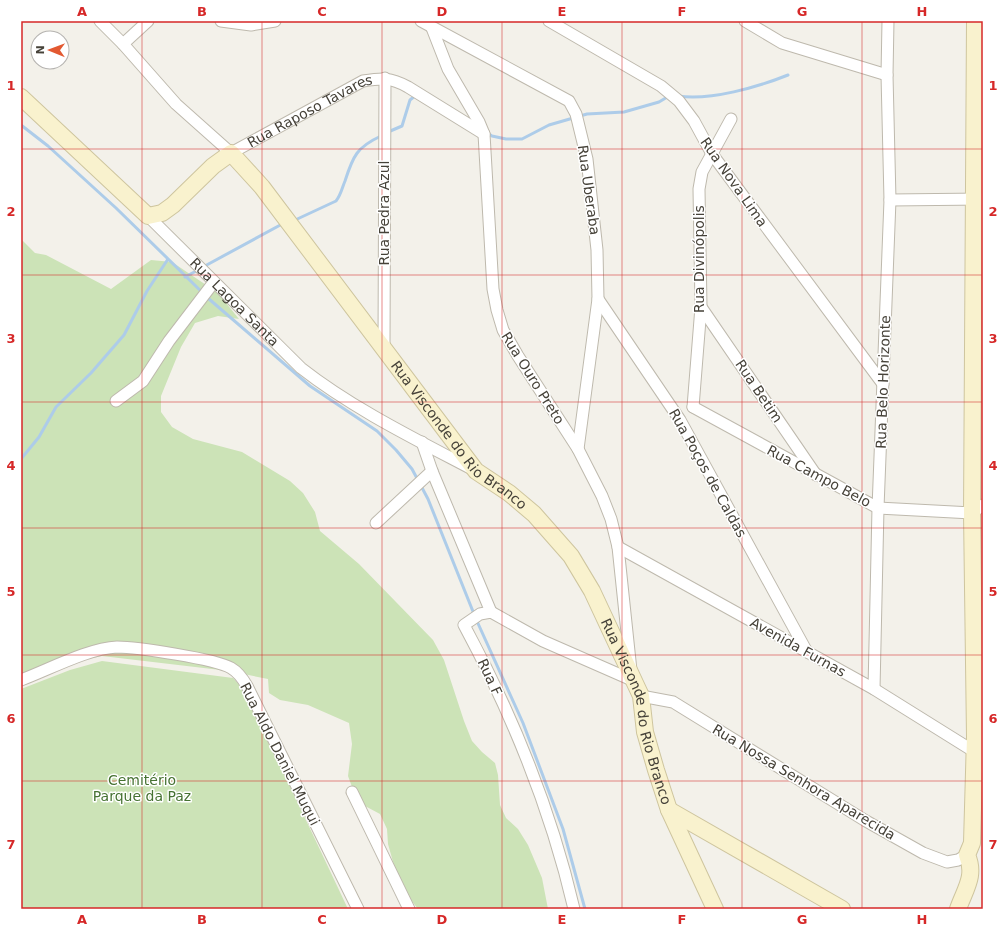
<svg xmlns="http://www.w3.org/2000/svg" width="1004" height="930" viewBox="0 0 1004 930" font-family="'DejaVu Sans',sans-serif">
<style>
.green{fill:#cce3b7}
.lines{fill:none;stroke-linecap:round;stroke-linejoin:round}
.stream{stroke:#adcce9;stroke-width:3}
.street-casing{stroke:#beb9ad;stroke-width:13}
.secondary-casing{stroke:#cec59e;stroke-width:18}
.street{stroke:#fff;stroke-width:11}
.secondary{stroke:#f9f2ce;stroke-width:16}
.grid{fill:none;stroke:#d62828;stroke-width:1;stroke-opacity:0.55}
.labels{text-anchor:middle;stroke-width:3;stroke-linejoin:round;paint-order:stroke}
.street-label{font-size:14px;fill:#464239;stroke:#fff}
.park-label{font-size:14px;fill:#467232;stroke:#fff}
.neatline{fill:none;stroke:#d62828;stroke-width:1.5}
.grid-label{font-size:13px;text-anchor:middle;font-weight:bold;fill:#d62828}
</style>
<rect width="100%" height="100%" fill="#f3f1ea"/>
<path class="green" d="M21,239L35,253L46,255L111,289L151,260L172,262L218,293L239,319L218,316L195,323L181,347L161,396V412L172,427L193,439L242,452L290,481L303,493L315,512L320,531L359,564L433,640L444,660L464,721L472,741L482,752L495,763L498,775L500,805L506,818L518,829L528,845L542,878L548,909H418L407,895L395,869L388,844L387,829L380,814L365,806L355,795L348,776L352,744L349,723L308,705L280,700L269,693L268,679L229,671L102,656L55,666L21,677Z
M102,661L233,678L245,691L348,909H21V689L70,670Z"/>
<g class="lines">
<path class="stream" d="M678,96C710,101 758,87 788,75
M21,125L48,146L116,208L209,299L310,386L377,431L396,450L412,469L428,499L474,614
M388,132L402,126L410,100L416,95
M486,132L492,136L506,139H522L549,125L587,114L624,112L659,102L669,96
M293,221L336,201C341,195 342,188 345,181C353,156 357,147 381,136
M203,267L284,223
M185,277L198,270
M21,459L39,437L56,407L91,373L124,335L147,291L168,259
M476,619L523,723L563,829L585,909"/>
<defs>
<g id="street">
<path id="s1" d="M100,21L123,44L176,104L231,153L363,81C382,78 390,77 408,87L484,134"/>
<path d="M221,21L251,25L275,21"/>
<path d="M421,21L569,101L576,114L587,159L597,250L598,299L578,449"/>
<path d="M549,21L661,86L679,101L694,121L712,154L883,384"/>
<path d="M745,21L782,43L887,75"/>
<path d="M432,28L448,69L479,122L484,134L493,289L497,310L503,330L518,356L578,449L602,496L611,519L618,547L632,680L543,641L491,612L480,614L464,625C512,714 551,810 574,909"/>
<path d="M123,44L148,21"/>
<path d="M890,200L983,199"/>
<path id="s2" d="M148,216L301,368C352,408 415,439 472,469"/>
<path d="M598,299L680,420L807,652"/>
<path d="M701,307L816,475"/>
<path d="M384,347L385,78"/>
<path d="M116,401L143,381L169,341L214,282"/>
<path d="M693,407L878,508L972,513L983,505"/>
<path d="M693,407L701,307L699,189L702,172L731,119"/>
<path d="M422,442L432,471L491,612"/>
<path d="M376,523L432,471"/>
<path d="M618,547L874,689L983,757"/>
<path d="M21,680C48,670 89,648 117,647C136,647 216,659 231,668C238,672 243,679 247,686L358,909"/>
<path d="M874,689L878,508L890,200L887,75L888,21"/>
<path d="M641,696L673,702L866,821L923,853L947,862L958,860L967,855"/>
<path d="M352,792L409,909"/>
</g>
<g id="secondary">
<path id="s3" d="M21,97L148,216L162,213L173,205L213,166L231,153L262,187L476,471L509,493L534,514L571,556L592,591L641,696L645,732L656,770L669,810L715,909"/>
<path d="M669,810L842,909"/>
<path d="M958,909C965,889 976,876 967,855L972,843L975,737L972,513L975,21"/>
</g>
</defs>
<use href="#street" class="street-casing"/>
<use href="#secondary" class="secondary-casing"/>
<use href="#street" class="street"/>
<use href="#secondary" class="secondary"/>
</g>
<path class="grid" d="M142,21V909M262,21V909M382,21V909M502,21V909M622,21V909M742,21V909M862,21V909M21,149H983M21,275H983M21,402H983M21,528H983M21,655H983M21,781H983"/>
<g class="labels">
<g class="street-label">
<text dy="5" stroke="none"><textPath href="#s1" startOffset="276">Rua Raposo Tavares</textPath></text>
<text transform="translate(734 182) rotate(55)" y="5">Rua Nova Lima</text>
<text transform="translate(589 190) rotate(82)" y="5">Rua Uberaba</text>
<text transform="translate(384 213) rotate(-90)" y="5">Rua Pedra Azul</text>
<text transform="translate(699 259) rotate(-90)" y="5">Rua Divinópolis</text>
<text dy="5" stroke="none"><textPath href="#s2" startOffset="122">Rua Lagoa Santa</textPath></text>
<text transform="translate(533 378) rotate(58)" y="5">Rua Ouro Preto</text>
<text transform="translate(883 382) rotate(-88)" y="5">Rua Belo Horizonte</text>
<text transform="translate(759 391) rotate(56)" y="5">Rua Betim</text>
<text dy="5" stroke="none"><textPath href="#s3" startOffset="644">Rua Visconde do Rio Branco</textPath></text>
<text transform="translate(708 473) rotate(61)" y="5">Rua Poços de Caldas</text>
<text transform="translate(819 476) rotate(28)" y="5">Rua Campo Belo</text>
<text transform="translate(798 647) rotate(29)" y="5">Avenida Furnas</text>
<text transform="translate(490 677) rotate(65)" y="5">Rua F</text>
<text dy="5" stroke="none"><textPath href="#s3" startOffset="980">Rua Visconde do Rio Branco</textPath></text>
<text transform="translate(280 754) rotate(63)" y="5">Rua Aldo Daniel Muqui</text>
<text transform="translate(804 782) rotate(31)" y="5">Rua Nossa Senhora Aparecida</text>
</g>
<g class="park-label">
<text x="142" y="785">Cemitério<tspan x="142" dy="16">Parque da Paz</tspan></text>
</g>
</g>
<rect width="1004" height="930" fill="none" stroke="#ffffff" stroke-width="44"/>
<g transform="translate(50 50) rotate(271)"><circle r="19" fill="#ffffff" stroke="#b5b3b0"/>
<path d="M0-3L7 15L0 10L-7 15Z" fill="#e35931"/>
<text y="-6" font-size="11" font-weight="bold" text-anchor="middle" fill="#464239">N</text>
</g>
<rect x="22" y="22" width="960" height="886" class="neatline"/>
<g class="grid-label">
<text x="82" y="16">A</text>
<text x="202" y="16">B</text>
<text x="322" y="16">C</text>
<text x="442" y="16">D</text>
<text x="562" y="16">E</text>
<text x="682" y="16">F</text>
<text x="802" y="16">G</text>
<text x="922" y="16">H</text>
<text x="11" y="90">1</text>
<text x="993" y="90">1</text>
<text x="11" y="216">2</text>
<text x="993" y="216">2</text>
<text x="11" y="343">3</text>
<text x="993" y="343">3</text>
<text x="11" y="470">4</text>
<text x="993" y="470">4</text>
<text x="11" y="596">5</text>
<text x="993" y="596">5</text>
<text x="11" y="723">6</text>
<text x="993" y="723">6</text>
<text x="11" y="849">7</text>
<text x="993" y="849">7</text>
<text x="82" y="924">A</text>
<text x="202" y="924">B</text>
<text x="322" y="924">C</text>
<text x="442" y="924">D</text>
<text x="562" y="924">E</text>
<text x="682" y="924">F</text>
<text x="802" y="924">G</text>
<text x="922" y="924">H</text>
</g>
</svg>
